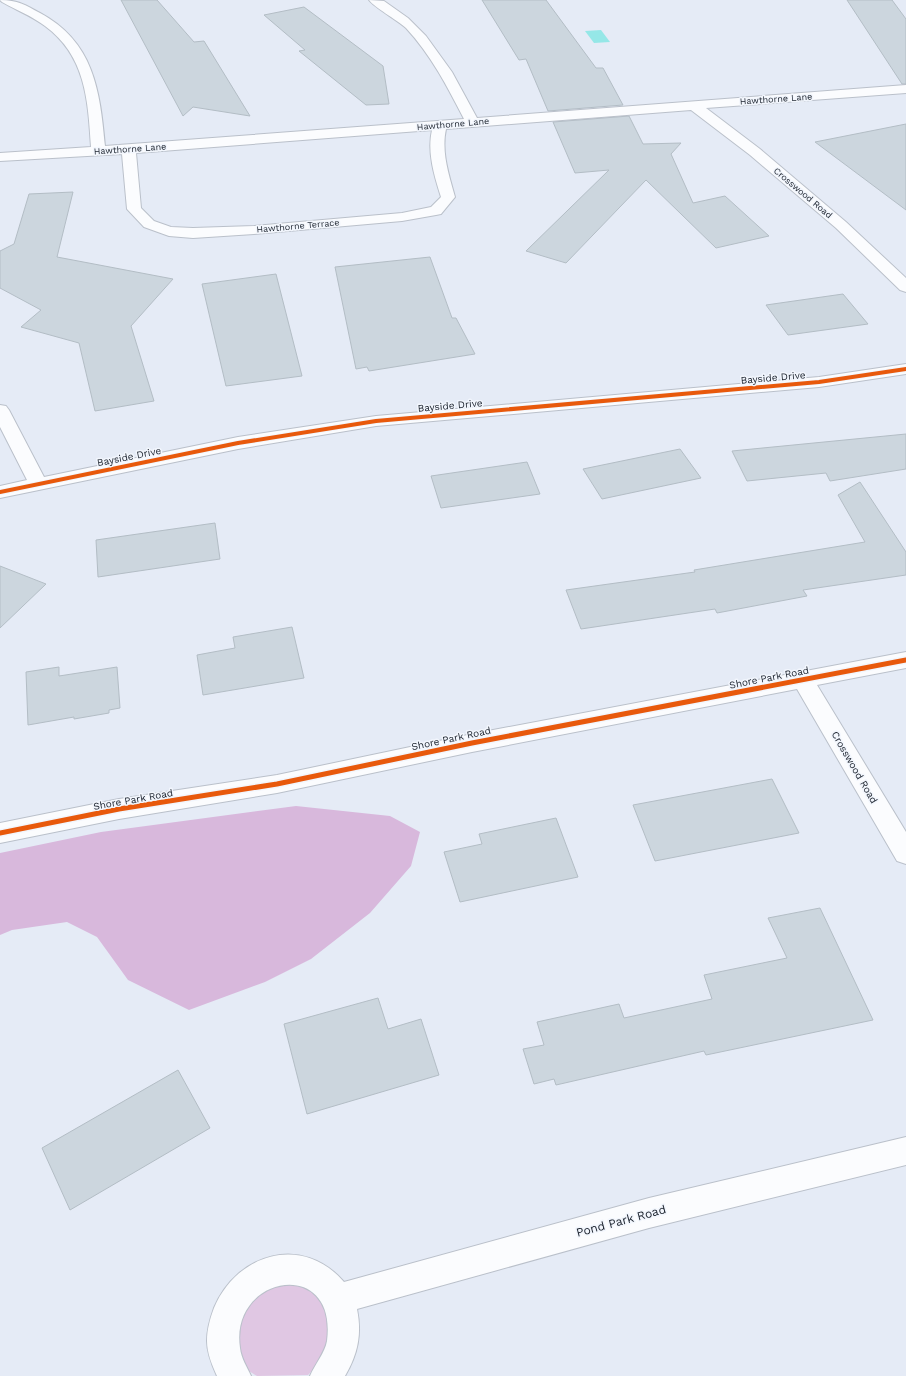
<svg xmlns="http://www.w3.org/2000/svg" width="906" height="1376" viewBox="0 0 906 1376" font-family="'Work Sans',sans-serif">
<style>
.green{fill:#e0c7e3}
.forest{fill:#d8b8dc}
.water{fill:#95e7e7}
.building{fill:#ccd6de;stroke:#b3bdc5}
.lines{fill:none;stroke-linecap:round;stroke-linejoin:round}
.minor-casing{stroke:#bac0ca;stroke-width:2}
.minor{fill:#fbfcfe;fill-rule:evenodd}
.cycleway-far1-casing{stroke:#f2f6fd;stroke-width:6}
.cycleway-casing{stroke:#f2f6fd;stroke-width:8}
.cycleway-far1{stroke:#e8590c;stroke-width:4}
.cycleway{stroke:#e8590c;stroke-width:5}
.labels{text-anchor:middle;stroke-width:3;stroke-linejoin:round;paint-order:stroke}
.far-street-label{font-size:9px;fill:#19202b;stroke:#f2f6fd}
.street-label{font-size:10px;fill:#19202b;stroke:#f2f6fd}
.near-street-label{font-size:12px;fill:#19202b;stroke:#f2f6fd}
</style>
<rect width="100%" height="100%" fill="#e5ebf6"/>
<path class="green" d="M285,1283L300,1285L314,1291L323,1303L331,1332L320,1363L308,1375L257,1376L249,1371L240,1358L238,1325L255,1295Z"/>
<path class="forest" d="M296,806L390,816L420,832L411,866L370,913L311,959L265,982L189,1010L128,980L97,937L67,922L12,930L0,935V853L101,832Z"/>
<path class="water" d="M601,30L610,42L594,43L585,31Z"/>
<path class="building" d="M121,0H157L194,42L204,41L250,116L193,107L183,116Z
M482,0H546L596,68H603L623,105L548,111L526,59L519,60Z
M847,0H892L906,19V84H902Z
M304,7L383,66L389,104L366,105L299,51L305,50L264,15Z
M629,116L643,144L681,143L671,154L693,203L725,196L769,236L716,248L646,180L566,263L526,251L609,170L575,173L553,122Z
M906,124V210L815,142Z
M73,192L57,257L173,279L131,326L154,401L95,411L79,343L21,327L41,310L0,288V251L14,244L29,194Z
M430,257L452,318H456L475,354L369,371L367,367L356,369L335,267Z
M276,274L302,376L226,386L202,284Z
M843,294L868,324L788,335L766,305Z
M906,434V469L830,481L826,473L747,481L732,451Z
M680,449L701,478L602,499L583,469Z
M527,462L540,494L441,508L431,476Z
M860,482L906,552V575L803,590L807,596L717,613L715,609L581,629L566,590L695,572L694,570L865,542L838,495Z
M215,523L220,559L98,577L96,540Z
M0,566L46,584L0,628Z
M292,627L304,678L203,695L197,655L235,648L233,637Z
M59,667V676L117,667L120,708L109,710V713L74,719V717L28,725L26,672Z
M772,779L799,833L655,861L633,805Z
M556,818L578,877L460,902L444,852L482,844L479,834Z
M820,908L873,1020L706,1055L704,1051L556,1085L554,1079L534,1084L523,1049L544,1045L537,1022L619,1004L624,1018L712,999L704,975L787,958L768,918Z
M378,998L388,1029L421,1019L439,1075L307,1114L284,1024Z
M178,1070L210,1128L70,1210L42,1148Z"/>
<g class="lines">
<defs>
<path id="minor" d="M0,0C18,0 25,5 40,13C94,42 100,91 105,146L464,119C447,86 431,55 406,28C396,19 375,8 369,0L384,1L408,18L426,36L452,72L477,118L906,85V93L706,108L760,149L846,222L906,278V292L900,290L836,228L750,155L691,110L446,129C441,152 449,175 455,197L441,214L436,215L402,221L254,234L193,238L169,236L144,227L127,209L122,154L0,161V153L91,147C88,101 86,56 45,26C32,16 16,10 2,2ZM432,130C427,152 434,175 441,197L431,207L402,213L254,226L193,228L171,227L154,221L141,208L136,153Z
M906,364V374L819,387L376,426L238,449L0,498V486L27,480L0,427V405L6,406L9,410L44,477L238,437L376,416L819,377Z
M906,652V668L817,685L906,832V864L897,861L797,689L472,752L277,793L119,819L0,843V823L119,799L277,775L472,734Z
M906,1137V1165L649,1228L357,1309C362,1334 358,1354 345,1376H310C315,1364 325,1353 327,1341C338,1256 229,1275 240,1348C241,1358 247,1367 251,1376H217C212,1365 207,1353 207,1341C207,1329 210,1319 214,1308C237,1253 303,1234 344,1282L649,1198Z"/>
</defs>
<use href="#minor" class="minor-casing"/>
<use href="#minor" class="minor"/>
<defs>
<path id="cycleway-far1" d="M0,492L238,443L376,421L819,382L906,369"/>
<path id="cycleway" d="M0,833L119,809L277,784L472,743L906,660"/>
</defs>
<use href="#cycleway-far1" class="cycleway-far1-casing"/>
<use href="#cycleway" class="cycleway-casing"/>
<use href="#cycleway-far1" class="cycleway-far1"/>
<use href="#cycleway" class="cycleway"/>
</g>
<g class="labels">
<g class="far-street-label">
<text transform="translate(776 99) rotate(-4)" y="3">Hawthorne Lane</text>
<text transform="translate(453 124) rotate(-5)" y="3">Hawthorne Lane</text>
<text transform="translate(130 149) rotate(-4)" y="3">Hawthorne Lane</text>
<text transform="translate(803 193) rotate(40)" y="3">Crosswood Road</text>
<text transform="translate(298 226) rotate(-5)" y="3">Hawthorne Terrace</text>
</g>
<g class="street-label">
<text transform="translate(773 377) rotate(-5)" y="4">Bayside Drive</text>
<text transform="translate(450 405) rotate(-5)" y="4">Bayside Drive</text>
<text transform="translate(129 456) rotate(-11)" y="4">Bayside Drive</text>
<text transform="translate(769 677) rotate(-11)" y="4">Shore Park Road</text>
<text transform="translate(451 738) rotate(-12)" y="4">Shore Park Road</text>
<text transform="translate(855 767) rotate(60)" y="4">Crosswood Road</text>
<text transform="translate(133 799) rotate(-10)" y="4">Shore Park Road</text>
</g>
<g class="near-street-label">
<text transform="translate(621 1221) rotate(-15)" y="4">Pond Park Road</text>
</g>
</g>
</svg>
